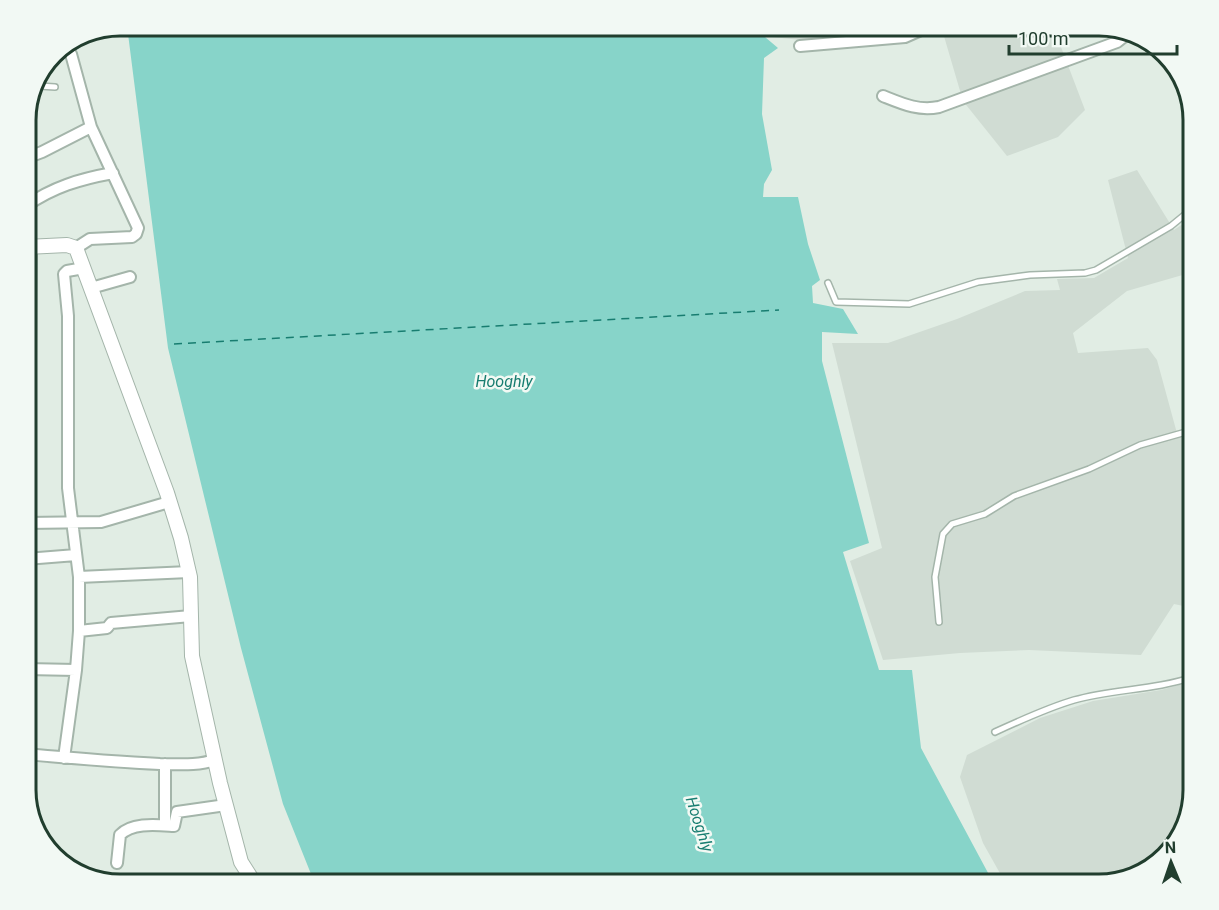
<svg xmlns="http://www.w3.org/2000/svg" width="1219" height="910" viewBox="0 0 1219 910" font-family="Roboto,sans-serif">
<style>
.built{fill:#d0dcd3}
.water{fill:#87d4c9}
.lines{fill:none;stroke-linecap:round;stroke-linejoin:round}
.ferry{stroke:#187d70;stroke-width:1.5;stroke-dasharray:8 6;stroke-linecap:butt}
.service-casing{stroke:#a4b5aa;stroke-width:8}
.minor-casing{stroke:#a4b5aa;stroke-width:14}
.tertiary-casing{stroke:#a4b5aa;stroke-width:16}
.service{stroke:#fff;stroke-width:5}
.minor{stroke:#fff;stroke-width:10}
.tertiary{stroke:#fff;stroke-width:14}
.labels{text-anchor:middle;stroke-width:5;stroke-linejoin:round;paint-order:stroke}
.water-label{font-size:16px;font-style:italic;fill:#187d70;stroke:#f2f9f4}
.rim{fill:none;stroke:#213e2e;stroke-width:3}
</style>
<rect width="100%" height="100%" fill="#e1ede4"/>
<path class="built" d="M772,26H922L900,34L811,41L772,37Z
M941,26H1053L1085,110L1058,137L1007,156L963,101Z
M1137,170L1174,230L1193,217V272L1127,291L1073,333L1078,353L1148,348L1157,360L1178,437H1193V566L1189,579L1193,581V608L1174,604L1141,655L1029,650L960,653L883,660L850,561L882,548L832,343H888L957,319L1025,291L1060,290L1057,279L1094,278L1128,258L1108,180Z
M1193,681V791L1174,848L1134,876L1099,884H1006L983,843L960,777L967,755L1040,718L1093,701L1161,690Z"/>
<path class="water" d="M127,26H759V32L778,48L764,58L762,114L772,170L764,184L763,197H798L808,244L820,280L812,286L813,303L843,309L858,334L822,332V361L869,543L843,552L879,670H912L921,748L994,884H315L283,804L241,648L168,348Z"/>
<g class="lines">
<path class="ferry" d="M174,344L779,310"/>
<defs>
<path id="service" d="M39,86L55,87
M828,283L836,302L909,304L978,282L1030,275L1085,273L1096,270L1171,226L1193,208
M1192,598H1193
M939,622L935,577L943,534L952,524L985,514L1014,496L1089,469L1140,445L1193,430
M995,732C1021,720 1047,708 1074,700C1113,689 1155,690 1193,677"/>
<path id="minor" d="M800,46L905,37L930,26
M71,54L91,127L138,228L136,234L132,237L90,239L76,248
M883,96C903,104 918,111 939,107L1117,42L1126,35
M26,158L42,152L91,127
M26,206C53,187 80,179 113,173
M91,288L130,277
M26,401L30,359L31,247
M26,523L101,522L169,502
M26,559L76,555
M79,577L189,572
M79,631L107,628L111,623L191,616
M26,669L76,670
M26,754C70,758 115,762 160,764C178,764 197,766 215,760
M64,758L76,670L79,631V577L68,488V316L64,274L67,271L84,268
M165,825V764
M117,863L120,835C132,822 157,825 174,826L177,812L226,805"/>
<path id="tertiary" d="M26,247L67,245L76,248L167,493L181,538L190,577L192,656L220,783L241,862L255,884"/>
</defs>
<use href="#service" class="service-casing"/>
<use href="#minor" class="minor-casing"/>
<use href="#tertiary" class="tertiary-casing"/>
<use href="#service" class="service"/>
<use href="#minor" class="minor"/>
<use href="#tertiary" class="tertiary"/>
</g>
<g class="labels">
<g class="water-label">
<text x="504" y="387">Hooghly</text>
<text transform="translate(700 824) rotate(72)" y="6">Hooghly</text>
</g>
</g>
<path d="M0 0H1219V910H0ZM120 36H1099A84 84 0 0 1 1183 120V790A84 84 0 0 1 1099 874H120A84 84 0 0 1 36 790V120A84 84 0 0 1 120 36Z" fill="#f2f9f4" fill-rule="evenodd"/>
<path class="rim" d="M120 36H1099A84 84 0 0 1 1183 120V790A84 84 0 0 1 1099 874H120A84 84 0 0 1 36 790V120A84 84 0 0 1 120 36Z"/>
<g transform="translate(1171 862) rotate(358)" stroke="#f2f9f4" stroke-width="4.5" paint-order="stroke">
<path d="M0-4.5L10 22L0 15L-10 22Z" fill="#213e2e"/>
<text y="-9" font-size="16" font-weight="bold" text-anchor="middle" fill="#213e2e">N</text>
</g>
<path d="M1009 45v9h168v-9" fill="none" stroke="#213e2e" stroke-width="3"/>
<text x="1018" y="45" font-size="18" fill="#213e2e" stroke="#f2f9f4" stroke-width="4.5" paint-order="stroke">100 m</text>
</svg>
